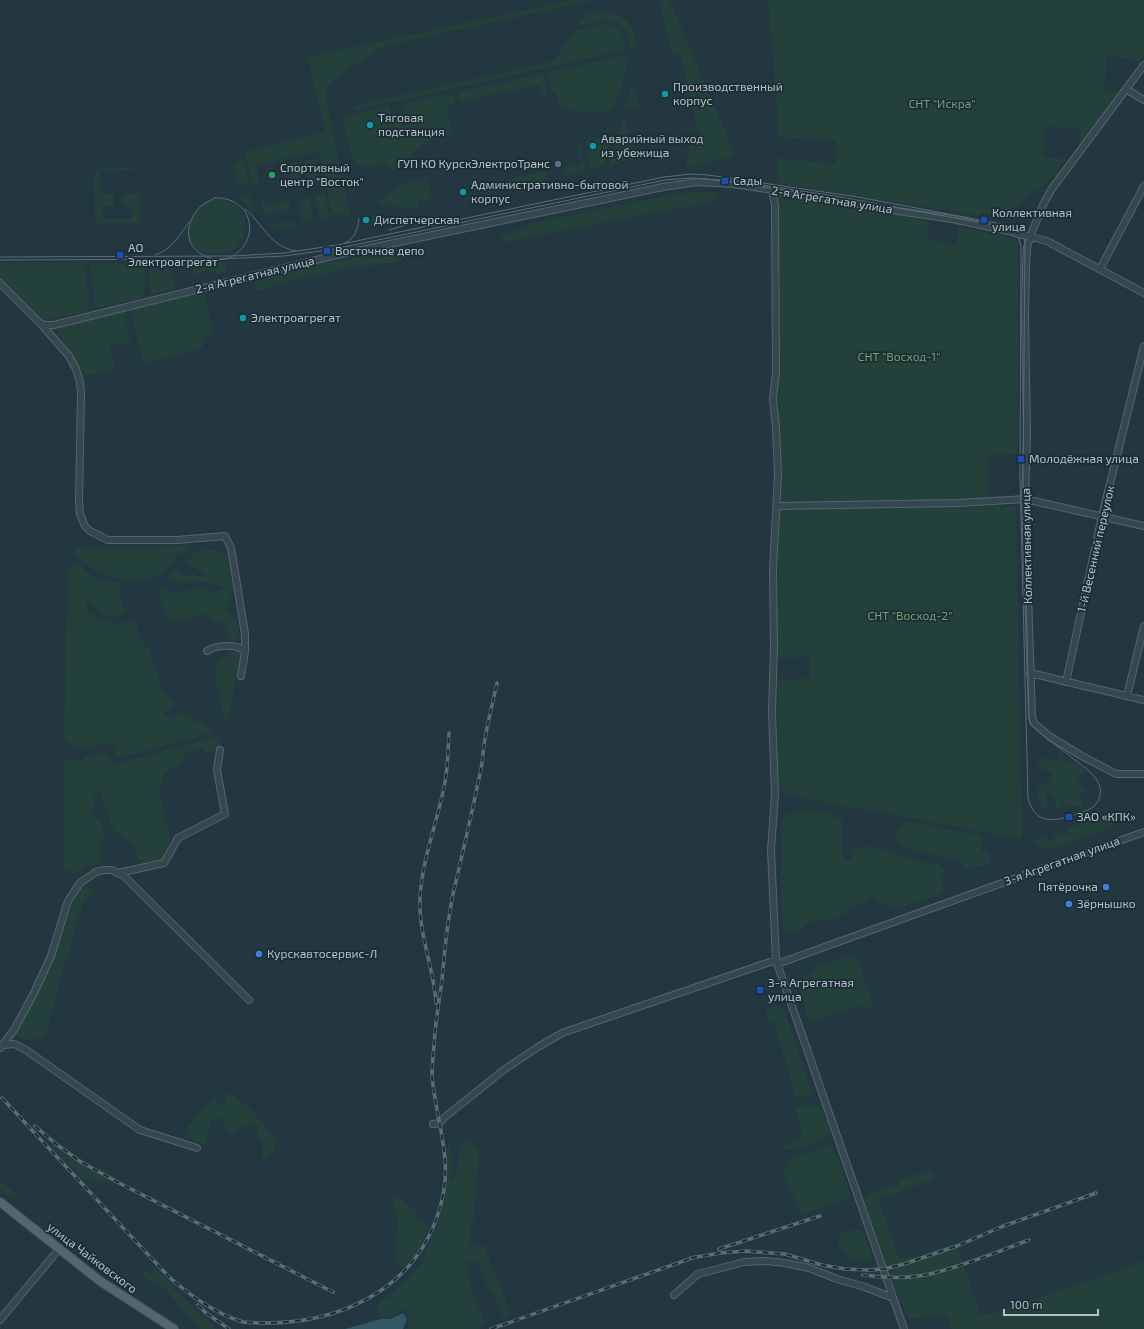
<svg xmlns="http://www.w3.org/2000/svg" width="1144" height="1329" viewBox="0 0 1144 1329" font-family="'Exo 2',sans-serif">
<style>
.green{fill:#24403b}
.water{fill:#335765}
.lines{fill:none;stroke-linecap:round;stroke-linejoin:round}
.minor-casing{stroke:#55656d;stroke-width:8}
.major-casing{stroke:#43545b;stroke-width:10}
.minor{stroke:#36484f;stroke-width:6}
.major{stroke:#54676f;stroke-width:8}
.tram{stroke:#586d76;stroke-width:1}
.rail-casing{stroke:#586d76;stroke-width:3.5}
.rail{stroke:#1c2d34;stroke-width:2;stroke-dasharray:6;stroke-linecap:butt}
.minor-bridge-casing{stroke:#55656d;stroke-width:8;stroke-linecap:butt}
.minor-bridge{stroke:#36484f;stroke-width:6}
.culture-dot{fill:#0f9aa8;stroke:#1c2d34;stroke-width:1.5}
.service-dot{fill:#5c6f8a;stroke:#1c2d34;stroke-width:1.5}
.leisure-dot{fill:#2e9e5b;stroke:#1c2d34;stroke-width:1.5}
.transit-dot{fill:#1a4fb4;stroke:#1c2d34;stroke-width:1.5}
.shop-dot{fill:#3f7fe0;stroke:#1c2d34;stroke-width:1.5}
.labels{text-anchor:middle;stroke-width:3.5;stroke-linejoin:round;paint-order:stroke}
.poi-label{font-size:12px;fill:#b2c2ca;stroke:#1c2d34;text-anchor:start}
.park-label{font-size:12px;fill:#72a170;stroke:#1c2d34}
.street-label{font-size:12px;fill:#b2c2ca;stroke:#1c2d34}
</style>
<rect width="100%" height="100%" fill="#22373f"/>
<path class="green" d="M572,0H596L384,46L335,78L328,86L325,94L350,216L344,217L343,213L332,215L319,151L282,159L283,162L280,163L279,160L256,165L260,186L254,187L245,152L325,132L308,57Z
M659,0H669L736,156L686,168L690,139L699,136L681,54L674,55L668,39Z
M768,0H1144V56L1139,63L1133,59L1107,56L1104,90L1119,92L1080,145L1079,129L1044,126V157L1068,159L1043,186L1004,215L1000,216L982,213L981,216L777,183V158L835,164L836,141L778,137V117Z
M599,11C619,12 640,25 635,47L631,48C628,43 628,37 626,33C616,13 593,23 577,26L587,14Z
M606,24C618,26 626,36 624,49L621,51L353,111L355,107L360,104L551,62L562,50L574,31Z
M622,56C626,56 628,57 629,61L616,102C603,121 577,111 559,106L557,96L551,90L547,72Z
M544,73L547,92L542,99L539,85L460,102L459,93L462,91Z
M633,82L639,106L626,108Z
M448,94L453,96L455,102L447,108L452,134L425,141L393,171L384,162C378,164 370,168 363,167C349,164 345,129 343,117L389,106L392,116L403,113L402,110L405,103Z
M624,115L634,159L609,166Z
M605,135H608L610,142L603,163L598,168L591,169L585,145L586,142L598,139Z
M577,146H580L586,171L570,174H566L564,167L581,164Z
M315,159L320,181L309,184L304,161Z
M244,160L249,183L238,185L233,163Z
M298,162L303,185L293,187L288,164Z
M105,167H133L134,168L133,170L105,171L102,169Z
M97,171L99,174L100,191L104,194H114V206H103V219H132V206H123V194H140L141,214H139V223H95L94,174Z
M546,171L547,176L545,180L541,182L491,192L488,191L485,185Z
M427,177L432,199L418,201L419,207L402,208L376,203L399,185Z
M692,192L719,193L716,201L506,242L499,237L534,223L660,197Z
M777,193L835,202L928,221L929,240L957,245V226L1018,240V454L988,455V499L778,504L779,369Z
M249,194L253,212L239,196Z
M325,194L330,217L320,219L315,196Z
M309,197L313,220L303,222L298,199Z
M264,198L266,206L289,201L291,209L264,215L260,199Z
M216,199C239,200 253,219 241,241C239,245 235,250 231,252C226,254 221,253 216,253C209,253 204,254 198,250C185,241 184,229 192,216C196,210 200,204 207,201C210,200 213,200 216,199Z
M370,214L384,217H409L373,226Z
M290,221L294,224L296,230L267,226Z
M403,249L398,262L365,266L284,282L262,290H257L254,288V284L255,280L260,277L284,270Z
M203,261H214L217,263L223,262L227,264L226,271C223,272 219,274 216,274C208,273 202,267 198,277L195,278L192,276V273L199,262Z
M84,262L89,306L88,310L85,312L52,319H44L38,314L0,276V263Z
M133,262H143C144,272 148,290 141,298L96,308L95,305L90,263H118V265H133Z
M154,267L157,269L159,272H162L164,270L167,269L171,271C171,278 175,281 176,288L153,294L150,293L149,271Z
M200,290L204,294L214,334L206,336L202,348L143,364L131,310L132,308Z
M125,310L130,342L110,346L115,369L94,374L84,375L58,333L59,328L62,326Z
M1016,506L1022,839L838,805L778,792V680L810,678L809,657L778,658V509Z
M189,546L184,553L176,554L175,561L162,575L136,581L124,580L107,575L89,566L74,553L75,548Z
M198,549L214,550L226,554L233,591L225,610L235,614L240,639L232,641L224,626L207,614L171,623L160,602L159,592L163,587L176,593L201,588L215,593L222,588L209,582L182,583L168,580L173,569L183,575L206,576L186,562Z
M75,562L91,575L104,582L119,583L122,605L127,610C114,624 99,613 88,601L86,605L89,613C97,618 107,623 117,623C125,623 127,620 136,623L142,642L150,649L162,691L174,704L162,716L184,713L194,717L195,723H203L214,732L127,756H117L113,742L77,750L64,740L68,568Z
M235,652L241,653L227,724L221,710L219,690L216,683V664L228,653Z
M217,736L220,737V747L215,752L207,754L203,749C196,749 190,752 184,755L183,761L165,773L160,790L165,822L169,832V842L166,855L162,861L142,865C136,859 136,851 131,843C128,840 124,838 120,835C109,828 110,821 108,808L103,804V795L98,791L93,797L94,808L89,812L102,824L104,838L100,846L102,857L99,865L87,866L80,873L72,874L68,869H63L64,759L83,760L87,756H93L101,752L107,754L113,765L162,752L165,748L172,746L175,748Z
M1059,750C1064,752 1064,756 1065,761C1073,761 1081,766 1086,772L1076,778C1079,783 1082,784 1086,790L1084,794L1079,793V796L1083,803L1082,806H1074L1067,808L1062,800L1061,809H1056V800L1053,799L1048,792L1046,793L1047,808L1045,810C1039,806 1038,795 1037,788H1040V785L1048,781L1052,775L1049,771L1043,769L1038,765L1039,759L1041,757L1045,760L1049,758L1053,760L1058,759Z
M799,810L831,814L842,820L843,860H850L854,849L863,846L877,848L924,863H939L945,871L941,881L944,893L893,910L873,897L831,921H810L798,932H785L781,926V821L787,815Z
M1101,819L1110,820L1114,823V827L1057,847L1043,850L1036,844L1035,840L1044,835L1049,840L1055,838V834L1061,832L1064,835L1069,833L1068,828L1081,823Z
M903,822H912L982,836L981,850L991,856L988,865L967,868L957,860L904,847L897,843L896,832Z
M86,887L93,890L82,906L56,995L45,1037C34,1039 25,1042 15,1035C25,1012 39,991 49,969C60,943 67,916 78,891Z
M852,954L857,958L874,1006L862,1010L859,1005L811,1022L806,1012L800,988L806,977L818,966Z
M775,1006L782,1008L787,1016L812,1092L806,1097L796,1098L774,1022L769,1023L765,1011Z
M232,1094C245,1102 267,1126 276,1140L275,1148L269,1158L262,1159L263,1142L258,1136L257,1128L250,1124L240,1127L231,1134L222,1126L224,1120L222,1117L211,1121V1125L205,1144L197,1143L187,1134L188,1127L208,1103L215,1098L220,1105L225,1104V1095Z
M807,1104C824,1106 825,1116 830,1130L824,1140L786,1151L783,1146L803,1138L795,1108Z
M448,1141L452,1156L451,1183L455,1178L461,1143L469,1141L474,1144L479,1151L474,1217L470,1232V1244L484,1246L511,1314L504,1319L493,1293L485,1282L478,1262L467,1261L469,1283L485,1323L480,1326L481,1329H407L410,1319L405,1309L392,1316H380L377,1305C393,1293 410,1278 422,1262C424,1258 426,1253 428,1248C439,1225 445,1203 447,1178C448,1165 446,1153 448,1141Z
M53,1144L78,1162L110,1181L100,1183L84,1180L50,1146Z
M831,1145L844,1174L851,1197L802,1215L783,1176L789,1159Z
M931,1170L934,1179L878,1199L900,1260L920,1255L956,1242L979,1311L975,1313L992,1314L1144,1261V1329H952L946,1314L909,1319L896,1291L864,1200L867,1195L899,1184V1180Z
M0,1181L17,1195L14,1200L0,1189Z
M396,1195L418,1213L417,1223L423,1220L429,1227C424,1239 414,1262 402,1268L395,1257L398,1215L392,1204Z
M858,1230L864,1233L872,1259L866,1262L857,1261L844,1255L843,1250L839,1249V1235L846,1231Z
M155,1269L159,1271L187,1301L217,1329H200L183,1311L169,1293L157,1282L151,1283L142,1276L146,1270L152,1274Z"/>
<path class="water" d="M403,1313L407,1319L403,1329H345L381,1319H391Z"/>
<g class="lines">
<defs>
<path id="minor" d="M1126,89L1144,100
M772,190L775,205L776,372L773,399L776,428L778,474L773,570L774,647L772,712L775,794L771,850L776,960L904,1329
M1028,236L1047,241L1058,247L1144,293
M1100,269L1144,186
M0,283L41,324L69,356L76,369L80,382L81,393L79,501L80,514L85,526L90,531L108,540H177L225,536L231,548L245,634V652L241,676
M41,324L47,325H54L332,256L663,187L697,182L733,184L831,199L898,211L952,219L1009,231L1018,234
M777,506L958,503L1025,499L1144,526
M207,651C216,645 237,643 245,652
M1030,673L1144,700
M1066,682L1102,516L1144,346
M1127,696L1144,626
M1143,774H1116L1080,755L1049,736L1034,723L1032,717L1025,499L1027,434L1025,317L1026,265L1027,248L1030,237L1043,205L1051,190L1144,65
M118,873L164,863L178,838L225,814L217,770L220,750
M777,964L1144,832
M3,1045L15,1044L26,1050L140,1130L197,1148
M0,1048L14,1030L34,993L51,956L68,901L80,883L96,872L104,870H112L124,876L249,1000
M433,1124L439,1123L445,1117L505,1069L538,1047L562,1033L776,960
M674,1295L698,1274L744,1262L766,1261L785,1263L809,1268L837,1279L865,1287L893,1298
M0,1320L59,1249"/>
<path id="major" d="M0,1202L100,1281L174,1329"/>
</defs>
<use href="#minor" class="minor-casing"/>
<use href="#major" class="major-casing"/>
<use href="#minor" class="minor"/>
<use href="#major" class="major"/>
<path class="tram" d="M215,198C236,197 253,212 249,234C246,249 230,263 214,259C195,255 183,240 191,221C195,209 204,203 215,198Z
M245,209C264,224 268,246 296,251
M389,230L432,217
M345,243C355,238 358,229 359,219
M155,255C171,250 180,235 189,222
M0,257L233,256L284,253L337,245L664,177L691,174L708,175L858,197L1012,226C1019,230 1024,234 1025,243L1023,476L1029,717L1030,723L1033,727C1046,738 1061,749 1075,760C1082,766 1091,771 1096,779C1104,790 1101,804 1088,810C1064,818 1037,832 1028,798L1020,476L1021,247L1018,234C1003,224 963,220 945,216C866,202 787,190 707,179L690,178L665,180L335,249L284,256L219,259L0,260"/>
<defs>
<path id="rail" d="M436,1003C434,968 418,933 420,898C422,858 438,821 445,782C448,766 448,749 449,733
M2,1098L169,1277C191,1296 214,1313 243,1322C330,1329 413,1295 439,1211C445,1192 447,1170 444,1150C441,1125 434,1101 432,1076C432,1066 433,1056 434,1046C435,1024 439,1002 442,980C444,957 446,934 450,911C452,896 456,882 459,868C467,835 474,802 481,769C483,759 483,749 485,739C488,720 493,702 497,683
M35,1126L56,1144L81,1162L121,1184L333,1292
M719,1249L820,1216
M691,1258L720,1253L746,1251L785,1254L822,1265L845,1269L869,1270L884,1269L904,1264L957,1246L1001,1227L1096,1193
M863,1275C885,1278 908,1279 930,1274C964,1266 997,1252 1029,1240
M198,1305L206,1313L229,1329
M491,1329L695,1257"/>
</defs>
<use href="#rail" class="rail-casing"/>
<use href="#rail" class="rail"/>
<defs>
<path id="minor-bridge" d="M1018,234L1028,236"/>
</defs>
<use href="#minor-bridge" class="minor-bridge-casing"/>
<use href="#minor-bridge" class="minor-bridge"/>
</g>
<g class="culture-dot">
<circle cx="665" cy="94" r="4"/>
<circle cx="370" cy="125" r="4"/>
<circle cx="593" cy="146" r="4"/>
<circle cx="463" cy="192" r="4"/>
<circle cx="366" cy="220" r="4"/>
<circle cx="243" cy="318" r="4"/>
</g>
<circle class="service-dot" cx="558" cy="164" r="4"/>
<circle class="leisure-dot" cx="272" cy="175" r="4"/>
<g class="transit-dot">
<rect x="721" y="177" width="8" height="8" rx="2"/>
<rect x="980" y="216" width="8" height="8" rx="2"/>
<rect x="323" y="247" width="8" height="8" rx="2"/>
<rect x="116" y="251" width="8" height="8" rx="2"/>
<rect x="1017" y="455" width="8" height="8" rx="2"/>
<rect x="1065" y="813" width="8" height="8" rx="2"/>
<rect x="756" y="986" width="8" height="8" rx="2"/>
</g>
<g class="shop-dot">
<circle cx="1106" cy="887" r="4"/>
<circle cx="1069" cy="904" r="4"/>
<circle cx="259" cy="954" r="4"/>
</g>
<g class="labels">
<g class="poi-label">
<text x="673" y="91">Производственный<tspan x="673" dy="14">корпус</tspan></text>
<text x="378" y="122">Тяговая<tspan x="378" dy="14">подстанция</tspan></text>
<text x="601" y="143">Аварийный выход<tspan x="601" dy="14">из убежища</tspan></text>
<text x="550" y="168" text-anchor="end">ГУП КО КурскЭлектроТранс</text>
<text x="280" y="172">Спортивный<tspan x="280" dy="14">центр "Восток"</tspan></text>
<text x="733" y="185">Сады</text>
<text x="471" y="189">Административно-бытовой<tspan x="471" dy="14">корпус</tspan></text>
<text x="992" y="217">Коллективная<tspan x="992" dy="14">улица</tspan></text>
<text x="374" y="224">Диспетчерская</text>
<text x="128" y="252">АО<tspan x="128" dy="14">Электроагрегат</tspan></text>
<text x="335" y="255">Восточное депо</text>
<text x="251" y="322">Электроагрегат</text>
<text x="1029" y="463">Молодёжная улица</text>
<text x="1077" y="821">ЗАО «КПК»</text>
<text x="1098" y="891" text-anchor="end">Пятёрочка</text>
<text x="1077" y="908">Зёрнышко</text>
<text x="267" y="958">Курскавтосервис-Л</text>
<text x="768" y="987">3-я Агрегатная<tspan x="768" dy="14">улица</tspan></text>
</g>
<g class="park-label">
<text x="942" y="108">СНТ "Искра"</text>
<text x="899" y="361">СНТ "Восход-1"</text>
<text x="910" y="620">СНТ "Восход-2"</text>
</g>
<g class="street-label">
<text transform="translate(832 200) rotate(9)" y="4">2-я Агрегатная улица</text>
<text transform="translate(255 275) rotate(-14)" y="4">2-я Агрегатная улица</text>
<text transform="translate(1027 546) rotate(-91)" y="4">Коллективная улица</text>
<text transform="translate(1096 549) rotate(-77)" y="4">1-й Весенний переулок</text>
<text transform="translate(1062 861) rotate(-20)" y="4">3-я Агрегатная улица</text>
<text transform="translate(92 1258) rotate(37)" y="4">улица Чайковского</text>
</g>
</g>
<path d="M1004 1309v6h94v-6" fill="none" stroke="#b2c2ca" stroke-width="2"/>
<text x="1010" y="1309" font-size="12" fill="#b2c2ca" stroke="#1c2d34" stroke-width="3" paint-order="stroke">100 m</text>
</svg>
